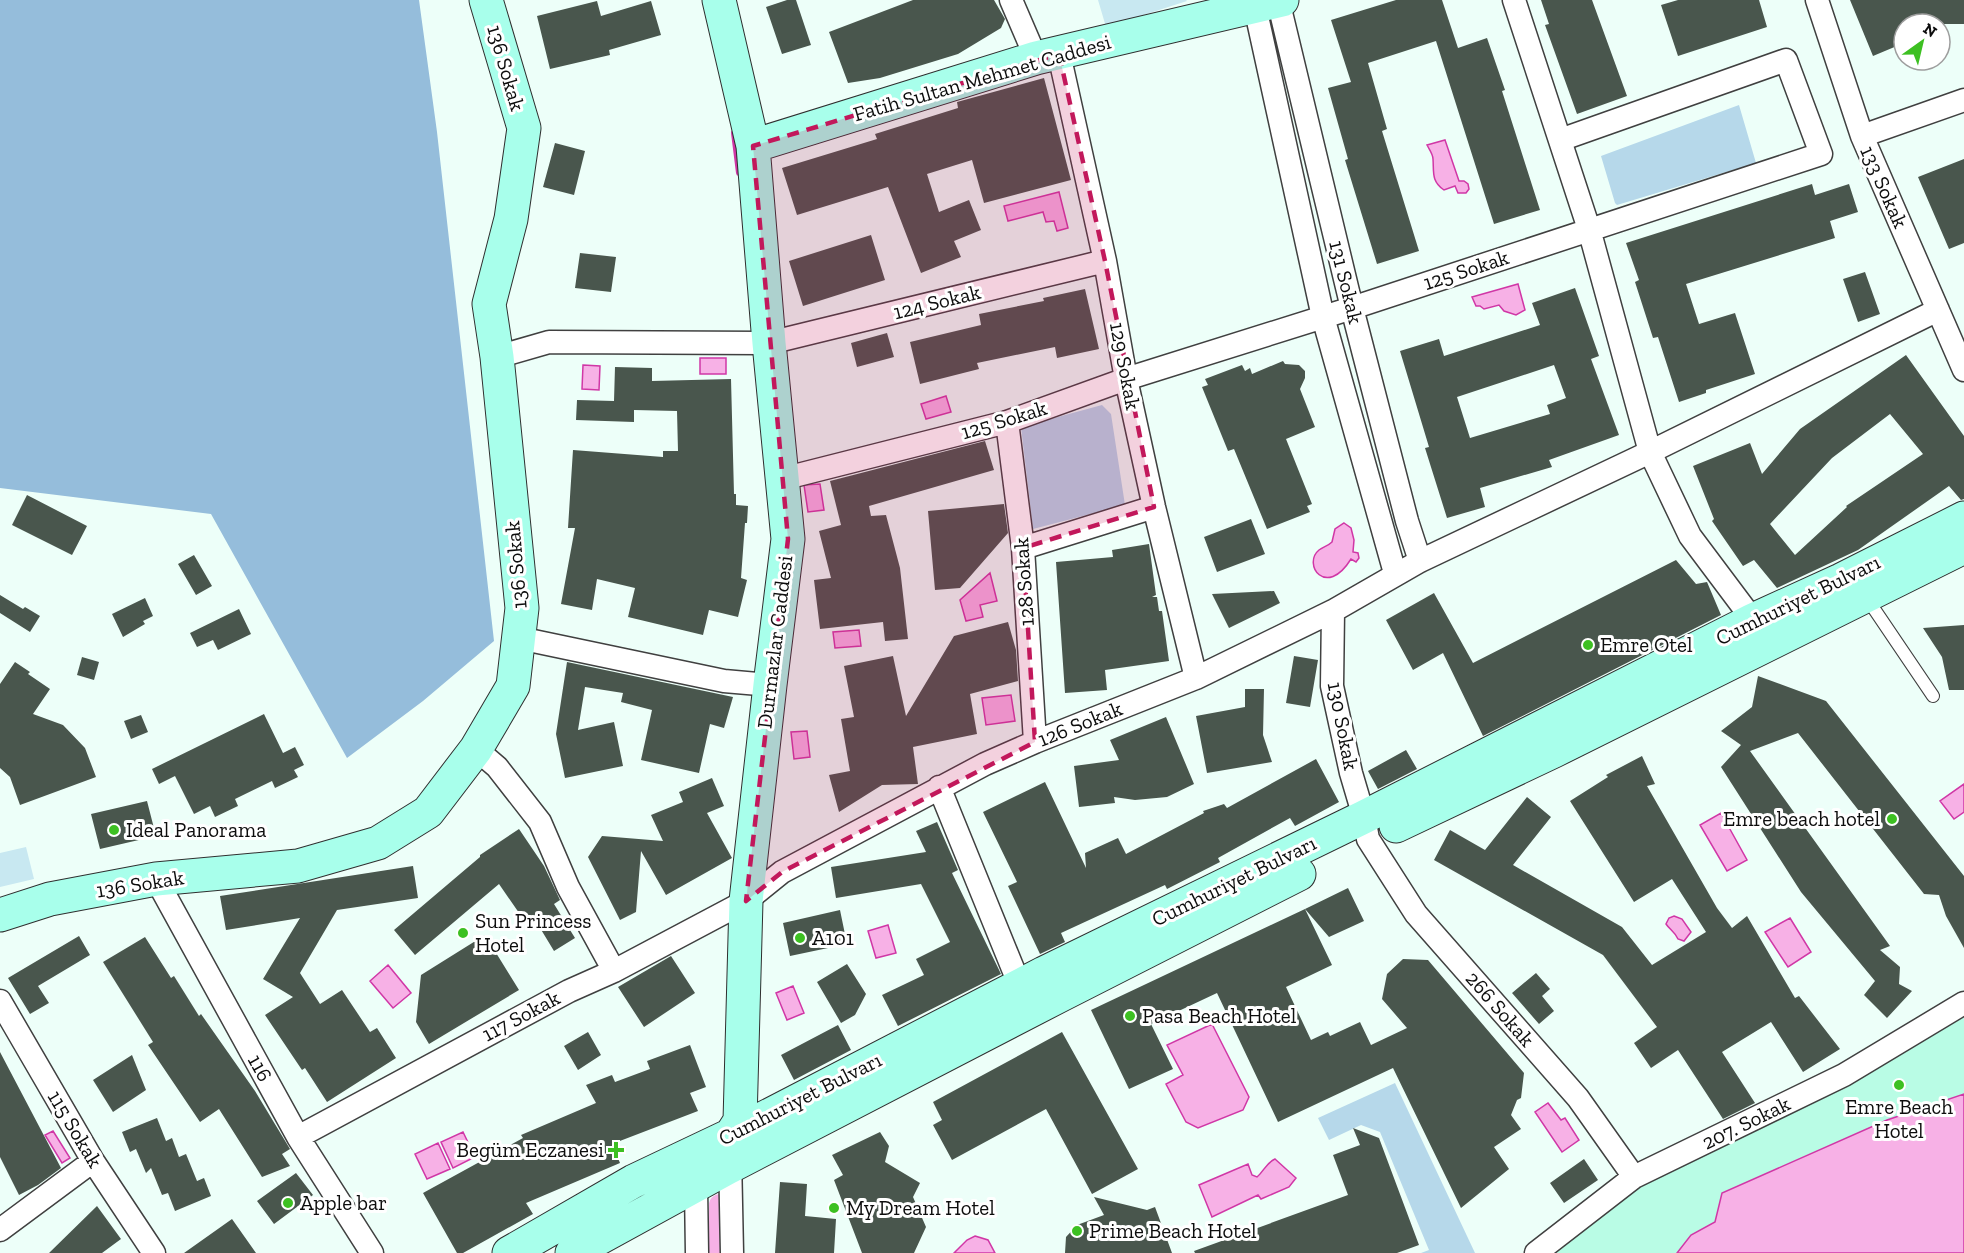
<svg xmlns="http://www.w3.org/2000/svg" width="1964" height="1253" viewBox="0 0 1964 1253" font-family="'Zilla Slab',serif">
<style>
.green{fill:#b6d8ea}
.forest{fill:#95bddb}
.sand{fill:#b9fce5}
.pitch{fill:#c8e8f1}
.water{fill:#f7b1e6;stroke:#d037a6;stroke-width:1.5}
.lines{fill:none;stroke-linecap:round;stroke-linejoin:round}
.stream{stroke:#d037a6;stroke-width:6}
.canal{stroke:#f7b1e6;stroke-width:22}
.building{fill:#49564d;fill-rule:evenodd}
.lane-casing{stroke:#404040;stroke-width:14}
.street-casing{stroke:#404040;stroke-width:25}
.secondary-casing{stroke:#2f2f2f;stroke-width:35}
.lane{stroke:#fff;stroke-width:12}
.street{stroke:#fff;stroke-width:22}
.secondary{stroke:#a8ffeb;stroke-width:33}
.marked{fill:#c2185b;fill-opacity:0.2;stroke:#c2185b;stroke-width:4.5;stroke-dasharray:12 8;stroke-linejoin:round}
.poi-dot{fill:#3dc022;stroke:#fff;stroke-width:2}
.labels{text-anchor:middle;stroke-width:6;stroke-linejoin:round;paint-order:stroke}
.street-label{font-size:21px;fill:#0d0d0d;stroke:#fff}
.poi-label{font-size:21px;fill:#0d0d0d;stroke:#fff;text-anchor:start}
</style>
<rect width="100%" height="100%" fill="#edfff9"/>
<path class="green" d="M1739,105L1756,163L1617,205L1615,203L1601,156Z
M1102,405L1111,414L1125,505L1033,529L1021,427Z
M1395,1083L1475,1253H1421L1429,1250L1380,1132L1361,1125L1329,1140L1318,1118Z"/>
<path class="forest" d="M0,0H419L437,132L494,641L423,701L347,758L211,514L0,488Z"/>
<path class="sand" d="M1964,1003V1094L1887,1120L1722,1193L1715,1222L1691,1235L1677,1253H1536L1634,1177Z"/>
<path class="pitch" d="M1098,0H1186L1187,1L1106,27Z
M26,847L34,879L0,887V853Z"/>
<path class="water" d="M1445,140L1459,181H1464L1468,184L1469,189L1466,193H1458L1455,186L1444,190C1431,181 1434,172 1433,159C1433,154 1429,149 1427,145Z
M1059,192L1068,228L1057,231L1054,221L1046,222L1043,212L1008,221L1004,206Z
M1518,284L1525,310L1516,315L1504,311L1499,305L1484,309L1480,306H1476L1472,297Z
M700,358H726V374H700Z
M583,365L600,366L599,390L582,389Z
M946,396L951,412L926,419L921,404Z
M820,484L824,510L808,512L804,485Z
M1344,523L1351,528L1354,540L1353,552L1358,553L1359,558L1356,562L1351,559C1326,599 1302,564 1319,550C1323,547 1328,546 1332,542L1335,529Z
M990,573L997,601L980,605L983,617L966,621L960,600Z
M859,630L861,646L835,648L833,632Z
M1011,695L1015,721L986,725L982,698Z
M807,731L810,757L794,759L791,732Z
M1964,784V812L1954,819L1940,801Z
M1721,813L1747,860L1727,871L1700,825Z
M1674,916L1682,919L1691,932L1684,941L1678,939C1675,932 1670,930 1666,924L1669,918Z
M1790,918L1811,952L1788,967L1765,932Z
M888,925L896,953L876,958L868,931Z
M388,965L411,993L393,1008L370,981Z
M793,986L804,1013L787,1020L776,993Z
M1212,1024L1249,1097L1243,1110L1198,1128L1186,1122L1166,1084L1183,1075L1167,1045Z
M1964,1094V1253H1677L1691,1235L1715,1222L1722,1193L1887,1120Z
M1548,1103L1561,1120L1565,1118L1579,1140L1562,1152L1535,1112Z
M53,1131L70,1158L62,1163L45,1135Z
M463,1132L475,1157L453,1168L441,1142Z
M438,1143L450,1169L427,1179L415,1154Z
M1275,1159L1296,1178L1289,1187L1261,1199L1258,1195L1212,1217L1199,1185L1248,1164L1252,1175L1257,1177C1264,1171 1266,1163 1275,1159Z
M975,1236L988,1240L995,1253H954L967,1240Z"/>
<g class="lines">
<path class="stream" d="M734,133L739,173"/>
<path class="canal" d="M719,1253L720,1205"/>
</g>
<path class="building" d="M787,0H796L811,45L782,54L766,7Z
M913,0H994L1005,19L1001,28L958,54L880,78L848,83L829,32Z
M1396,0H1442L1458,48L1487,38L1505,90L1502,91L1540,210L1494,224L1436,41L1368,63L1387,129L1382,131L1419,251L1377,264L1345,160L1348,159L1328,88L1351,82L1331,20Z
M1541,0H1592L1627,96L1577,114L1545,25L1549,24Z
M1678,0H1759L1767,27L1678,56L1661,5Z
M1850,0H1964V24H1904V43L1873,56Z
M597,1L601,16L651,1L661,35L609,50L610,55L550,69L537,16Z
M1044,78L1071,180L984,203L972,160L927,174L939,212L969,200L981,230L954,241L961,257L921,273L888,187L797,215L782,168L877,139L875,134L958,108L957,102Z
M555,143L585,151L574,195L543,187Z
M1964,159V243L1949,249L1918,177Z
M1812,184L1815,195L1849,184L1858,212L1830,221L1835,238L1686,284L1699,324L1735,313L1755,374L1706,390V393L1679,402L1658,337L1653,338L1635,282L1639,280L1626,243Z
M871,235L885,280L803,306L789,261Z
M580,253L616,257L611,292L575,288Z
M1865,272L1880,314L1858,322L1843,279Z
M1575,288L1599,356L1591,359L1619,435L1549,460L1552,467L1480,488L1485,507L1447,518L1425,448L1429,447L1400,351L1439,339L1444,356L1540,325L1532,303ZM1554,365L1566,398L1547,405L1550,414L1470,438L1457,397Z
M1085,289L1099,349L1057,358L1055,347L977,363L979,369L920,384L910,342L981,325L979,314L1044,301L1043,298Z
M887,333L894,357L857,367L851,343Z
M1906,355L1964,436V499L1961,500L1949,486L1858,550L1777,588L1754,560L1743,566L1712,521L1714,519L1693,466L1750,443L1762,474L1800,429ZM1890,414L1923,454L1846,506L1847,507L1795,555L1770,524L1832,458Z
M1283,361L1285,364L1299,365L1305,371V378L1300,389L1315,427L1286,439L1312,504L1307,506L1310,512L1267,529L1234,449L1228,451L1202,387L1208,385L1205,379L1242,365L1245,371L1250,368L1252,374Z
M615,367L652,368V381L731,379L734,494H736V505L748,506L747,523H745L741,578L747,580L738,617L709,610L703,635L628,617L635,588L597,579L592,610L561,604L575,528H568L573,450L663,457V451H678L677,411L634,410V422L576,420L577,400L614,401Z
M985,441L994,470L869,506L871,516L886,515L900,568L908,639L885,641L883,622L820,629L814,580L831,578L819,531L841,525L830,481Z
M27,495L87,526L72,555L12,525Z
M1004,504L1008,533L960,588L935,590L928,511Z
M1251,519L1265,554L1217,572L1204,537Z
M1149,544L1156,595L1152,597H1157L1159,611H1162L1169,661L1105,670L1107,690L1065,693L1056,562L1113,557L1112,550Z
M194,555L212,586L196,595L178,564Z
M1676,560L1696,584L1707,582L1721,615L1483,736L1443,653L1413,670L1386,620L1434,593L1473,663Z
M1274,591L1280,603L1229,628L1212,594Z
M0,595L23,609L25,607L40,616L30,632L0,613Z
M145,598L153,616L143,621L145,624L123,637L112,614Z
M239,609L251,634L218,650L213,640L197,647L190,633Z
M1008,622L1016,650L1018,681L970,694L977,734L913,747L918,784L882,785L839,812L829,775L850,771L841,719L854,717L844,666L893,656L906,716L954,636Z
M1964,625V690H1949L1942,657L1923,628Z
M1294,656L1318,660L1310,707L1286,703Z
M82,657L99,662L94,680L77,675Z
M15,662L30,672L28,674L50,689L33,714L63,725L85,748L96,777L20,805L10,777L0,768V684Z
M567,662L733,697L724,728L710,724L699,773L641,760L652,710L621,702L623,693L585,687L578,730L614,722L623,766L565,778L556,734Z
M1758,676L1826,701L1964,876V948L1946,916L1939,895L1924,894L1798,733L1750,751L1890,946L1880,950L1900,967L1899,984L1912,991L1887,1018L1864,995L1875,981L1801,892L1721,767L1741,745L1721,731L1752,707Z
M1245,689H1264L1263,735L1272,762L1207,773L1196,716L1245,707Z
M264,714L283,753L295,747L304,765L294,770L298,777L275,788L272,781L235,799L238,806L215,817L210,806L194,814L175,776L159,784L152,769Z
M141,715L148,732L131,739L124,721Z
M1166,717L1194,784L1167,797L1135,800L1114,797L1115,803L1079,807L1074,766L1119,760L1110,740Z
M1406,750L1417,769L1378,789L1368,771Z
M1642,756L1655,784L1647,786L1717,908L1732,928L1747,916L1795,998L1799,996L1840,1049L1803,1072L1771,1022L1722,1052L1755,1103L1723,1119L1678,1050L1651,1068L1634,1043L1657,1027L1603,955L1434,860L1450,830L1485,850L1527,797L1551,817L1513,865L1622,927L1652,965L1706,932L1672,879L1634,902L1570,801L1608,777L1606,775Z
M1316,759L1339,802L1295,826L1290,818L1218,858L1220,862L1167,889L1165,885L1061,933L1065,942L1040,954L1008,886L1017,882L983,812L1045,782L1086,868L1085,853L1118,838L1126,854L1204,813L1203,811L1224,804L1227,808Z
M712,778L724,806L707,813L732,858L666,895L641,851L636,912L620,920L588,857L602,836L663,841L651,815L683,802L679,792Z
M147,801L156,836L100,849L91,814Z
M937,822L958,870L952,873L1001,974L898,1026L882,995L924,975L916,959L950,942L921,884L836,898L831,867L926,852L916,831Z
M519,829L544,866L560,900L554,904L575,938L554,951L534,918L526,923L499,884L415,955L394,930L480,857V855Z
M413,866L418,898L337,910L300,973L320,1004L342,990L370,1032L377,1028L396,1058L327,1102L305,1068L302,1070L265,1015L293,997L263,979L300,918L226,930L220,896Z
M1348,888L1364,921L1329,937L1305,909Z
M1305,909L1332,965L1286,987L1311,1040L1328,1032L1330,1036L1360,1022L1371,1045L1407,1028L1382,999L1387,974L1403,959L1428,960L1524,1073L1521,1098L1517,1100L1511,1115L1521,1129L1494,1147L1509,1169L1461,1208L1393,1068L1278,1122L1217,993L1151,1024L1173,1069L1129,1089L1091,1010Z
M840,910L847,944L790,956L783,923Z
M485,935L519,990L429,1044L416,1022L421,975Z
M79,936L90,955L38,986L49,1003L30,1014L8,978Z
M145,937L171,978L174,976L199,1016L201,1014L255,1091L290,1149L282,1154L290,1166L262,1177L219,1109L200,1122L148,1045L153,1042L103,962Z
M671,956L695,993L644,1027L618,987Z
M847,964L866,994L855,1015L841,1023L817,982Z
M1536,973L1550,989L1542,996L1554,1011L1539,1024L1512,993Z
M838,1025L851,1050L794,1080L781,1055Z
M588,1032L601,1055L578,1070L564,1046Z
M1062,1032L1138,1169L1092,1194L1046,1109L952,1160L933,1125L942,1120L933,1102Z
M690,1045L706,1087L690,1093L698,1111L612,1144L620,1163L526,1203L533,1214L463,1253H457L423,1193L523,1138L521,1135L596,1103L586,1085L612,1075L615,1082L650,1069L647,1061Z
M0,1052L61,1168L38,1185L19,1195L0,1157Z
M132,1055L146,1090L113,1112L93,1080Z
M157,1118L166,1141L172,1138L179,1157L186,1154L197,1181L204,1178L211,1196L175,1211L168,1193L162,1195L151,1168L146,1173L136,1149L130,1152L122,1132Z
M1353,1128L1379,1138L1419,1245L1397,1253H1195L1194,1251L1348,1195L1333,1155L1360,1145Z
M880,1132L889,1146L885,1162L920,1183L913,1197L926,1227L914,1253H862L834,1180L843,1175L832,1155Z
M1584,1159L1598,1180L1564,1203L1550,1183Z
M296,1173L313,1195L274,1224L257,1201Z
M780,1182L807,1184L805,1216L836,1219L834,1253H775Z
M1094,1197L1147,1210L1155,1207L1172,1253H1065L1066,1237L1077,1225L1104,1215Z
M97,1206L121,1239L102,1253H49Z
M232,1219L256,1253H184Z"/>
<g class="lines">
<defs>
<path id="lane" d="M1866,597L1933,696"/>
<path id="street" d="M1011,0L1036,58
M1278,0L1352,308L1407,521L1420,561
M1514,0L1589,229L1650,452L1690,536L1753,620
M1817,0L1862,136L1964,370
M1255,7L1323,317L1395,573
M1059,54L1105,261L1126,379L1154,507L1196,678
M1862,136L1964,100
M497,357L549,342L769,343L1105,261
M1007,422L1023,548L1035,742
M782,479L1007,422L1126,379L1352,308L1821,154L1786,60L1560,140
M1023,548L1154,507
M1333,611L1332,686L1351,773L1364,817L1368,839L1416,914L1578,1098L1634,1177
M519,638L724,681L770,685
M476,749L497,767L540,822L568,887L614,971
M939,787L1020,986
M156,879L298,1137L372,1253
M0,1001L93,1161L154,1253
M298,1137L569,991L614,971L746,901L782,872L985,764L1035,742L1196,678L1333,611L1420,561L1650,452L1938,310
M730,1156L732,1253
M0,1230L93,1161
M697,1253L696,1187L703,1176
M1536,1253L1634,1177L1844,1075L1964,1003"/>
<path id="secondary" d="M719,0L753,146L769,343L788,539L770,685L746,901L740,1121L731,1135
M753,146L1036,58L1282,0
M1396,826L1554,751L1964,547
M0,915L50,899L156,879L298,866L378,843L428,812L476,749L513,686L522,608L497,357L489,304L511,219L524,128L486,0
M509,1253L634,1181L731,1135L1044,973L1364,817L1753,620L1841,580L1964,518
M572,1253L729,1167L1059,996L1299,874"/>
</defs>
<use href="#lane" class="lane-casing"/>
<use href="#street" class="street-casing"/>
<use href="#secondary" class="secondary-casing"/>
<use href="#lane" class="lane"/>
<use href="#street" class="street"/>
<use href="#secondary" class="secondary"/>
</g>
<path class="marked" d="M1059,54L1105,261L1154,507L1023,548L1035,742L782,872L746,901L788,539L753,146Z"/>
<g class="poi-dot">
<circle cx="1588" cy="645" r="6"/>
<circle cx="1892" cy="819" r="6"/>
<circle cx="114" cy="830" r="6"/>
<circle cx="463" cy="933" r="6"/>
<circle cx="800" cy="938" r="6"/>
<circle cx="1130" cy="1016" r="6"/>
<circle cx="1899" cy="1085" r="6"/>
<path d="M613 1141h6v6h6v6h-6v6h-6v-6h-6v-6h6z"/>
<circle cx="288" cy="1203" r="6"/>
<circle cx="834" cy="1208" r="6"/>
<circle cx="1077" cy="1231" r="6"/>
</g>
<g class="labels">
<g class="street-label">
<text transform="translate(506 68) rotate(74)" y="7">136 Sokak</text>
<text transform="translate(982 78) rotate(-16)" y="7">Fatih Sultan Mehmet Caddesi</text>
<text transform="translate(1884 187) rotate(66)" y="7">133 Sokak</text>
<text transform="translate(1466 270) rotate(-18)" y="7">125 Sokak</text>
<text transform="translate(1346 282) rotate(76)" y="7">131 Sokak</text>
<text transform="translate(937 302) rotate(-14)" y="7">124 Sokak</text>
<text transform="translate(1125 366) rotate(79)" y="7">129 Sokak</text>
<text transform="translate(1004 420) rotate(-17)" y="7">125 Sokak</text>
<text transform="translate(516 565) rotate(-95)" y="7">136 Sokak</text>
<text transform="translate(1024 582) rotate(-94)" y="7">128 Sokak</text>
<text transform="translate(1798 600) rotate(-26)" y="7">Cumhuriyet Bulvarı</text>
<text transform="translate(775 642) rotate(-83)" y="7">Durmazlar Caddesi</text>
<text transform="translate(1080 724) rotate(-22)" y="7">126 Sokak</text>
<text transform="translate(1343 726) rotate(79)" y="7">130 Sokak</text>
<text transform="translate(1234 881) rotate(-26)" y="7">Cumhuriyet Bulvarı</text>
<text transform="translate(140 884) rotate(-9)" y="7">136 Sokak</text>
<text transform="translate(1500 1009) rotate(49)" y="7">266 Sokak</text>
<text transform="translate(521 1016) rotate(-28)" y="7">117 Sokak</text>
<text transform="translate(260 1068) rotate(61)" y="7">116</text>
<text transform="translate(800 1099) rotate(-27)" y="7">Cumhuriyet Bulvarı</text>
<text transform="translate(1746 1123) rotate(-26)" y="7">207. Sokak</text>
<text transform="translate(75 1129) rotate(59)" y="7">115 Sokak</text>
</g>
<g class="poi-label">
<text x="1600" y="652">Emre Otel</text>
<text x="1880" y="826" text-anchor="end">Emre beach hotel</text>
<text x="126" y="837">Ideal Panorama</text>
<text x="475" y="928">Sun Princess<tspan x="475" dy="24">Hotel</tspan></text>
<text x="812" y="945">A101</text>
<text x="1142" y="1023">Pasa Beach Hotel</text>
<text x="1899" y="1114" text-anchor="middle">Emre Beach<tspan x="1899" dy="24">Hotel</tspan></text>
<text x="604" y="1157" text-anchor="end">Begüm Eczanesi</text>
<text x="300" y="1210">Apple bar</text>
<text x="846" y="1215">My Dream Hotel</text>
<text x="1089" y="1238">Prime Beach Hotel</text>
</g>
</g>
<g transform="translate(1922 42) rotate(34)"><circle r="28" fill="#ffffff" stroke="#9e9e9e" stroke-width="1.5"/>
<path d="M0-4.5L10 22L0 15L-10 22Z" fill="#3dc022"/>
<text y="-9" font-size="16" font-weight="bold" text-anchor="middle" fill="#0d0d0d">N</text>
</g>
</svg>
